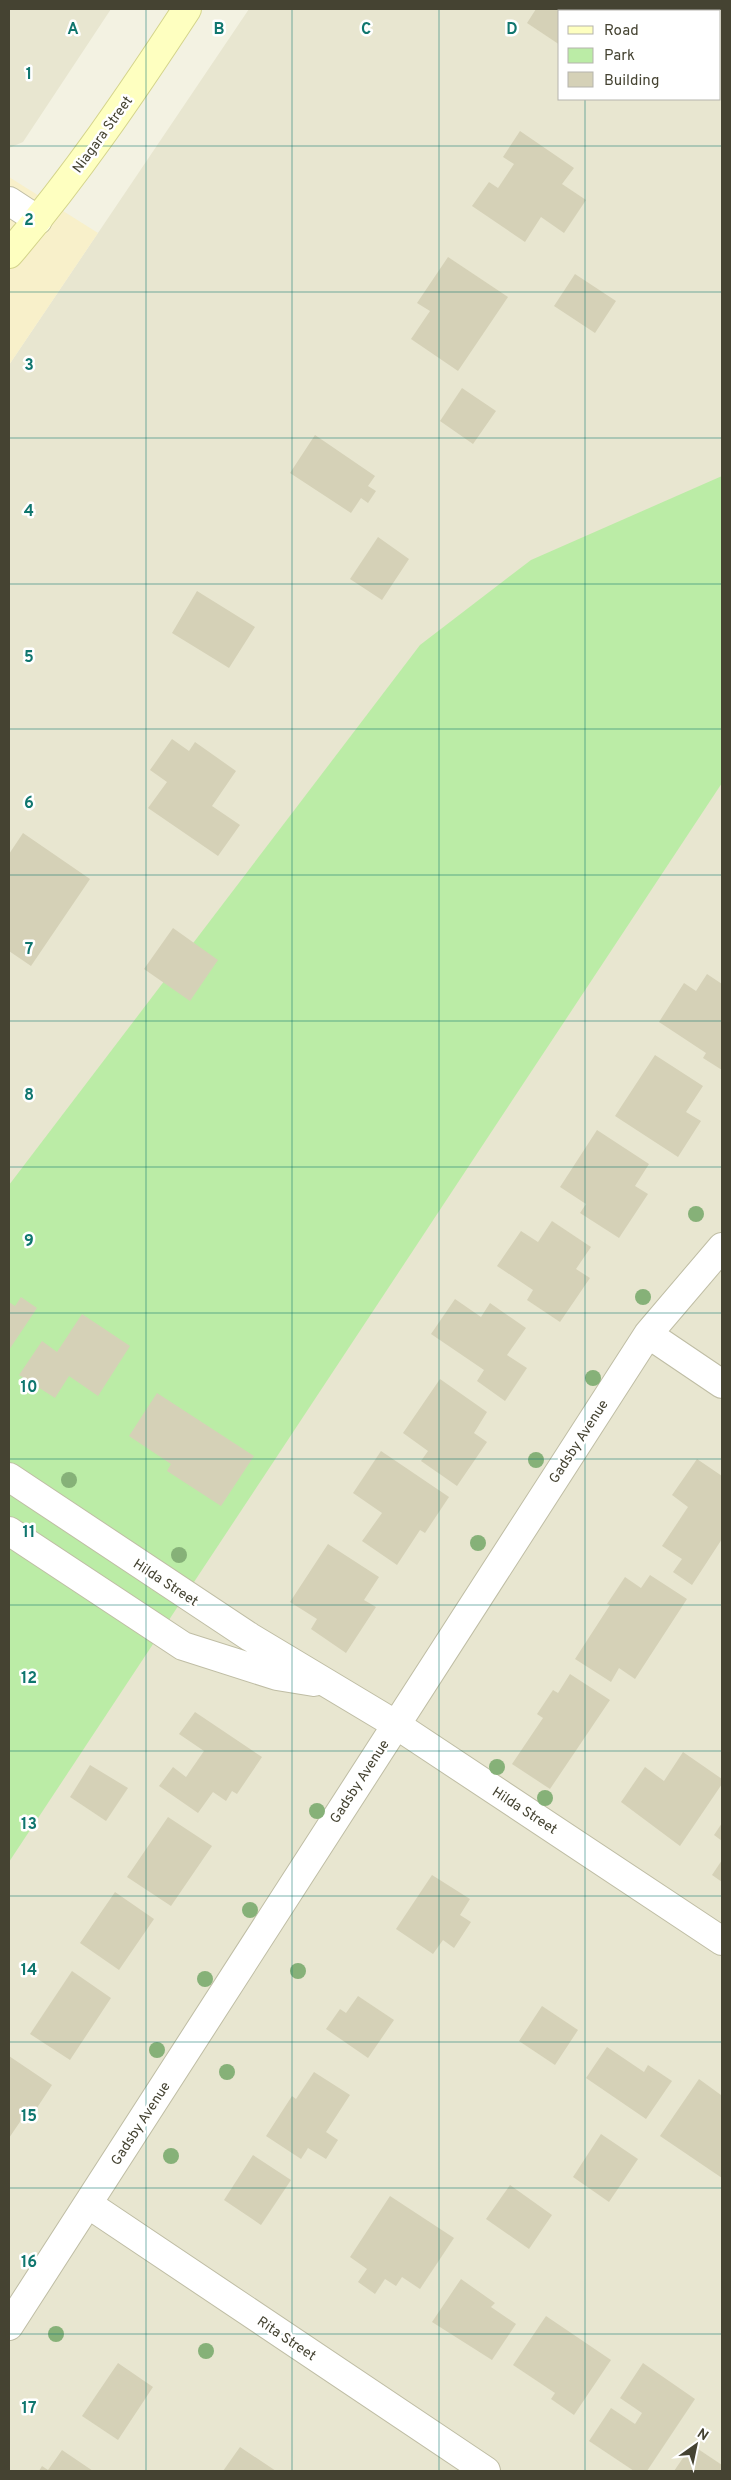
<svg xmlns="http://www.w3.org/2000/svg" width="731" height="2480" viewBox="0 0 731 2480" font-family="Overpass,sans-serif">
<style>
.residential{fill:#e8e6d0;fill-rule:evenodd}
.commercial{fill:#f8f0ca}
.green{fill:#bbeca6}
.building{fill:#d5d1b7}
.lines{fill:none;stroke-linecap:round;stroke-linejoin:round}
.minor-casing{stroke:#bfbda4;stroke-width:30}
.secondary-casing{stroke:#d4d48b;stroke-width:30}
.minor{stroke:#fff;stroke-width:28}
.secondary{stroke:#feffc0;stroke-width:28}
.tree{fill:#86b178}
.grid{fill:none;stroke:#0f766e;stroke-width:1;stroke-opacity:0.55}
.labels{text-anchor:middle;stroke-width:5;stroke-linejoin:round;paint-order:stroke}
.street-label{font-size:14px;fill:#454332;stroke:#fff}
.grid-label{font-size:16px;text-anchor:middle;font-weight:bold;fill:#0f766e;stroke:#fff;stroke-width:5;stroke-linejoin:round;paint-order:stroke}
</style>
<rect width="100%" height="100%" fill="#f3f2e2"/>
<path class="residential" d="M9,9H111L23,142L9,148Z
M249,9H722V2471H9V365ZM560,11H720V99H560Z"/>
<path class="commercial" d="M9,177L98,233L9,365Z"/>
<path class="green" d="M722,476V783L9,1862V1185L420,645L531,560Z"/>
<path class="building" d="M536,9H606L604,11H560V45L527,23Z
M611,9H669L667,11H609Z
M520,131L574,168L562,184L586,200L564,233L541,217L525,242L472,206L489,182L498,188L514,164L503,157Z
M448,257L508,297L458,371L411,339L430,311L417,303Z
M575,274L616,301L595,333L554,306Z
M462,388L496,411L473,444L440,421Z
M315,435L375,476L368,486L376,491L368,503L361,498L351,513L290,473Z
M378,537L409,559L382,600L350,579Z
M197,591L255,627L229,668L172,633Z
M172,739L189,751L195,742L236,771L212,806L240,825L218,856L148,808L167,782L150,770Z
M23,833L90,879L31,966L9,951V854Z
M173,928L218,960L190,1001L144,969Z
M707,974L722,984V1070L703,1058L706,1053L659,1022L684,983L696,991Z
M655,1055L703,1086L686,1112L701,1121L678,1157L615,1116Z
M597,1130L649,1164L635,1186L648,1194L619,1238L580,1213L586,1204L560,1187Z
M552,1221L591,1247L576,1269L590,1278L560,1322L527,1300L533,1290L497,1266L521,1231L538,1242Z
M21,1297L37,1308L9,1350V1302L15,1306Z
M455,1299L481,1317L490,1303L526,1328L507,1355L527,1368L505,1401L477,1381L484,1370L431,1334Z
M82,1314L130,1346L98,1396L69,1376L55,1398L19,1375L42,1341L57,1352Z
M440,1379L487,1412L474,1433L487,1442L457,1486L421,1461L428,1451L403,1433Z
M157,1393L254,1456L221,1506L167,1471L171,1464L129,1436Z
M381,1451L449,1497L425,1533L420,1530L397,1565L362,1541L382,1513L353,1493Z
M697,1459L722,1476V1539L692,1585L673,1572L682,1559L662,1546L688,1507L672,1495Z
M328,1544L379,1577L364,1600L376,1607L346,1653L311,1629L317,1619L290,1602Z
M650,1575L687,1599L635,1679L619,1668L611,1682L575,1659L610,1605L607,1604L625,1577L641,1588Z
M570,1674L610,1700L550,1789L512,1764L543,1718L537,1714L553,1690L558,1693Z
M195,1712L262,1757L237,1794L232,1791L226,1801L213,1792L198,1813L159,1786L173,1767L186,1777L204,1751L179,1734Z
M683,1752L722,1779V1784L680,1846L621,1802L645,1767L664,1781Z
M90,1765L128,1788L106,1821L70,1797Z
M168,1817L212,1846L171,1906L127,1877Z
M722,1823V1841L714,1835Z
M722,1860V1882L712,1875Z
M432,1875L470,1899L460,1915L471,1922L454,1948L443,1940L433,1954L396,1929Z
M115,1892L154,1919L119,1970L80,1943Z
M72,1971L111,1998L70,2060L30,2034Z
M358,1996L394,2020L368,2058L326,2029L340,2009L346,2013Z
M542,2006L578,2030L555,2065L519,2041Z
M607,2047L644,2072L648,2065L672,2081L646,2119L586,2078Z
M9,2056L52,2085L29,2120L24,2116L9,2138Z
M314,2072L350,2095L326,2132L338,2140L326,2159L308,2148L301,2159L266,2136L292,2096L296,2099Z
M699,2079L721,2095L722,2093V2178L660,2136Z
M601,2134L638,2159L609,2202L573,2177Z
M253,2155L291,2180L261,2225L224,2200Z
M510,2185L552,2215L529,2249L486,2219Z
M390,2196L454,2238L420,2289L402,2277L396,2286L385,2279L375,2294L358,2282L367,2269L350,2257Z
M461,2279L495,2303L491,2307L516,2324L492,2360L432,2322Z
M546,2316L611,2360L574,2415L551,2399L555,2393L513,2365Z
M118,2363L153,2387L118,2440L82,2416Z
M643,2363L695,2399L647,2471H634L589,2441L611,2408L635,2424L642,2413L620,2398Z
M692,2445L722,2465V2471H674Z
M240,2447L276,2471H223Z
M62,2450L93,2471H39L42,2466L48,2470Z"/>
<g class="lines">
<defs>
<path id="minor" d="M9,201L38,220
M648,1334L722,1384
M9,1477L250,1637L395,1724L722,1941
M9,1531L183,1646L277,1676L314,1682
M88,2204L486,2471
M9,2326L648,1334L722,1247"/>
<path id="secondary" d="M9,254C75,177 132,93 187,9"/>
</defs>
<use href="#minor" class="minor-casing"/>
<use href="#secondary" class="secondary-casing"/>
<use href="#minor" class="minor"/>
<use href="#secondary" class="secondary"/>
</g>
<g class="tree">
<circle cx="696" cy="1214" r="8"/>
<circle cx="643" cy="1297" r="8"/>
<circle cx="593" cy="1378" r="8"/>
<circle cx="536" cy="1460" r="8"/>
<circle cx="69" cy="1480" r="8"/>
<circle cx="478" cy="1543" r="8"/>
<circle cx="179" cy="1555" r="8"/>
<circle cx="497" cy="1767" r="8"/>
<circle cx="545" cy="1798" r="8"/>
<circle cx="317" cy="1811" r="8"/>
<circle cx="250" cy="1910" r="8"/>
<circle cx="298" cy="1971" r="8"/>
<circle cx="205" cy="1979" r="8"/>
<circle cx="157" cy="2050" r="8"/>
<circle cx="227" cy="2072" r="8"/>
<circle cx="171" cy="2156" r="8"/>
<circle cx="56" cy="2334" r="8"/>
<circle cx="206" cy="2351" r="8"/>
</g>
<path class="grid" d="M146,9V2471M292,9V2471M439,9V2471M585,9V11M585,99V2471M9,146H722M9,292H722M9,438H722M9,584H722M9,729H722M9,875H722M9,1021H722M9,1167H722M9,1313H722M9,1459H722M9,1605H722M9,1751H722M9,1896H722M9,2042H722M9,2188H722M9,2334H722"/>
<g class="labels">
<g class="street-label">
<text transform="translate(102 134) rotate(-54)" y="5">Niagara Street</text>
<text transform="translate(578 1441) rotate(-57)" y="5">Gadsby Avenue</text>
<text transform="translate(166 1582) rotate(33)" y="5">Hilda Street</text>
<text transform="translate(359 1781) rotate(-57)" y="5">Gadsby Avenue</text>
<text transform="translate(525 1810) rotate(33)" y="5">Hilda Street</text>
<text transform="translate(140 2123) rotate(-57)" y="5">Gadsby Avenue</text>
<text transform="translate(287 2338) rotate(34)" y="5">Rita Street</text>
</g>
</g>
<g class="grid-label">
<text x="73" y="34">A</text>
<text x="219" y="34">B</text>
<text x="366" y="34">C</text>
<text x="512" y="34">D</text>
<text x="29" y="79">1</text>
<text x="29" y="225">2</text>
<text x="29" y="370">3</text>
<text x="29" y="516">4</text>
<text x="29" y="662">5</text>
<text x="29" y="808">6</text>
<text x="29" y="954">7</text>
<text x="29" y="1100">8</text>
<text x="29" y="1246">9</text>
<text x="29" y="1392">10</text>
<text x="29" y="1537">11</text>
<text x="29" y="1683">12</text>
<text x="29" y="1829">13</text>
<text x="29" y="1975">14</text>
<text x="29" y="2121">15</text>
<text x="29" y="2267">16</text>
<text x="29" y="2413">17</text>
</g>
<rect width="731" height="2480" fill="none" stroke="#454332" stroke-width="20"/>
<rect x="558" y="10" width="162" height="90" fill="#ffffff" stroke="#b5b4ad"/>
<rect x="568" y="26" width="25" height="8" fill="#feffc0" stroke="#b5b4ad"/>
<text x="604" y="35" font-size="15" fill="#454332">Road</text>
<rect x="568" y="48" width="25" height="15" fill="#bbeca6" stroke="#b5b4ad"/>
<text x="604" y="60" font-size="15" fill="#454332">Park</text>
<rect x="568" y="72" width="25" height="15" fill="#d5d1b7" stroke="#b5b4ad"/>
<text x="604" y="85" font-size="15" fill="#454332">Building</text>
<g transform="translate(696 2445) rotate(33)" stroke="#ffffff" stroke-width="4" paint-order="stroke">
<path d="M0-4L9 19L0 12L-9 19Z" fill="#454332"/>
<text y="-8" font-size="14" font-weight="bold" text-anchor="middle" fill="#454332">N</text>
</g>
</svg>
